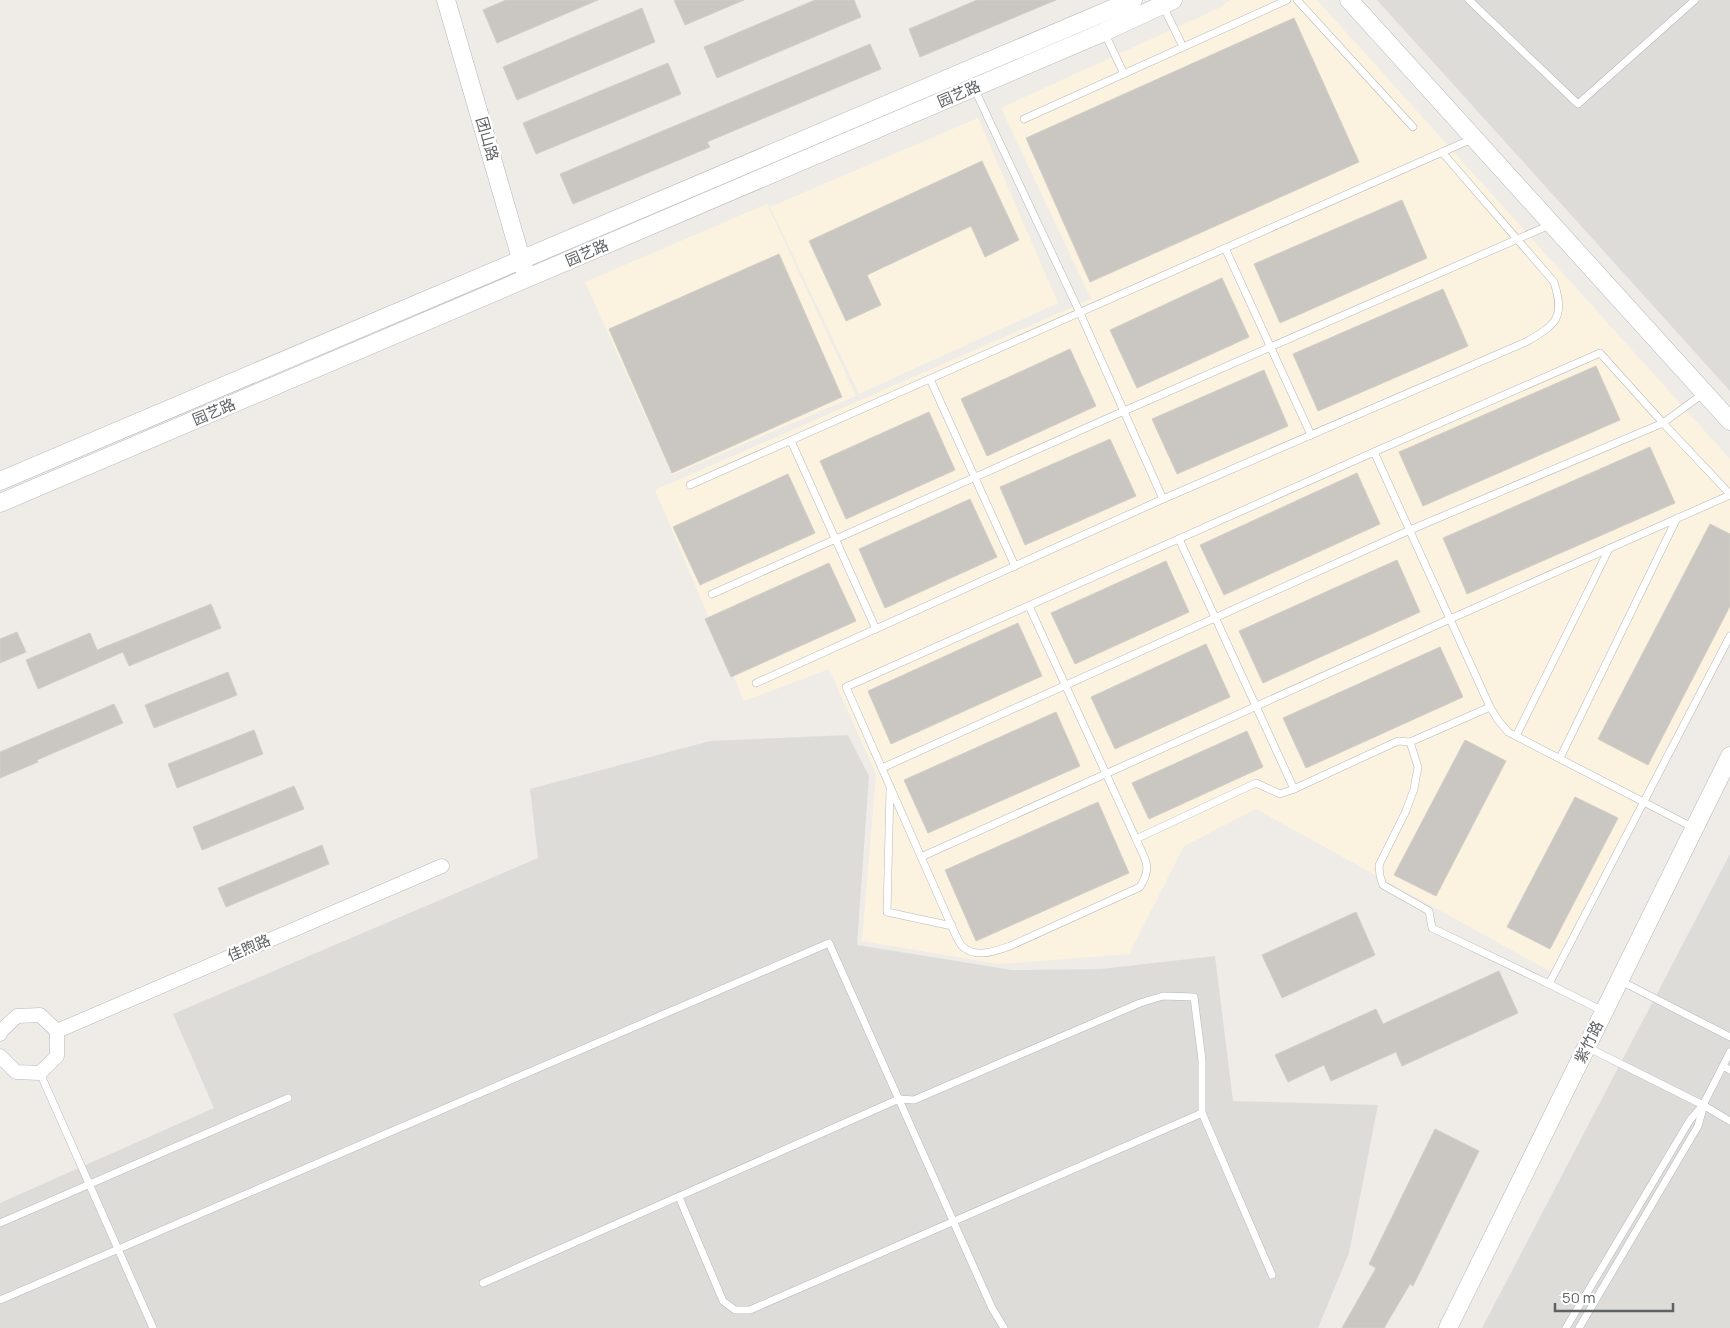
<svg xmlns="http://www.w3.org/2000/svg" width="1730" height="1328" viewBox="0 0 1730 1328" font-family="Manrope,'Noto Sans SC',sans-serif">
	<rect width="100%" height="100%" fill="#efece7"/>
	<g fill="#fbf3e0">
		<polygon points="1230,0 1317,0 1730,459 1730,637 1555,974 1256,809 1184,846 1129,954 999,964 862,941 876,774 829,669 744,701 655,490 1091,299 1001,108 1219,8"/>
		<polygon points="978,118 1058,303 859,394 770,207"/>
		<polygon points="767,204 856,396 672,475 585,282"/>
	</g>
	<g fill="#dedcd9">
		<polygon points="1377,0 1730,0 1730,391"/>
		<polygon points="848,735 869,776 857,945 1012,970 1101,969 1215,956 1233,1101 1378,1105 1349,1253 1318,1328 0,1328 0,1203 214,1108 173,1014 538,858 530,789 710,741"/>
		<polygon points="1730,854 1730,1328 1482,1328"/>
	</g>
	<g fill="#cac7c3" stroke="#d3cec5">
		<polygon points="506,0 598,0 497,43 483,10"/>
		<polygon points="674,0 744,0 685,25"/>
		<polygon points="815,0 854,0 861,17 717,78 704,47"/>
		<polygon points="977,0 1056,0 920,57 909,29"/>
		<polygon points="642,8 655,42 517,100 503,67"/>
		<polygon points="1294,18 1359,162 1090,282 1026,138"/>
		<polygon points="870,44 881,69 707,142 710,147 573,204 560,174"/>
		<polygon points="668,63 681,94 536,154 523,123"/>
		<polygon points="982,161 1019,240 985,257 971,226 867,275 881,305 846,321 809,241"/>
		<polygon points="1402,200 1427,258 1280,323 1254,264"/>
		<polygon points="779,254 842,397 672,473 609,329"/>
		<polygon points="1222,278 1249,337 1137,388 1110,330"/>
		<polygon points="1443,289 1468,346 1318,411 1293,354"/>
		<polygon points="1070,349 1096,406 987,456 961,399"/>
		<polygon points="1596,366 1620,420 1423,506 1399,452"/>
		<polygon points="1264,370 1288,426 1177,474 1152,419"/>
		<polygon points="929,412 955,470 846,519 820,461"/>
		<polygon points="1110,439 1136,496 1025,545 1000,487"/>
		<polygon points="1650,447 1675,503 1467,594 1443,538"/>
		<polygon points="1357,473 1380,524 1224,595 1200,545"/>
		<polygon points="788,474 815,533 700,585 673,527"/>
		<polygon points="970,499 997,557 885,608 859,549"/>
		<polygon points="1710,524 1730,534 1730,606 1648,765 1598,739"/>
		<polygon points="1397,560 1420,612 1263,683 1239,631"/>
		<polygon points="1166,561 1189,612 1075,664 1051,613"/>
		<polygon points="829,563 856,621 731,677 705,619"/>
		<polygon points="211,604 221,628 129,666 123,652 38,689 26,660 90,633 97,650"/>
		<polygon points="1018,623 1042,676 891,744 868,691"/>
		<polygon points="17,632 26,652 0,663 0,639"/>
		<polygon points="1206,644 1230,697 1115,749 1091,697"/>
		<polygon points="1440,647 1463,697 1306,768 1283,718"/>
		<polygon points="228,672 237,695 154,728 145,705"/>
		<polygon points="114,704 123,723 37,760 38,762 0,778 0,752"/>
		<polygon points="1056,712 1080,766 928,833 904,780"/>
		<polygon points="254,730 263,754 177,788 168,764"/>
		<polygon points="1247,731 1263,767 1149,819 1132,783"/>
		<polygon points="1465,740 1506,761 1436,896 1394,875"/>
		<polygon points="294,786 304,809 202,850 193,827"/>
		<polygon points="1575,797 1618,818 1550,949 1507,927"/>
		<polygon points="1098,802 1129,873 976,941 945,870"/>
		<polygon points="322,845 329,864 226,907 218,888"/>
		<polygon points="1356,912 1375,955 1282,998 1262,955"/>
		<polygon points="1499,971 1518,1013 1402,1066 1396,1052 1331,1081 1324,1065 1288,1082 1275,1055 1376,1009 1383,1024"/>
		<polygon points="1435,1129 1479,1151 1413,1286 1410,1284 1384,1328 1342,1328 1376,1268 1369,1264"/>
	</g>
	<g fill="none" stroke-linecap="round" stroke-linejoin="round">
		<g stroke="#b4b7ba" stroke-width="8">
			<g id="service">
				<polyline points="1297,0 1413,127"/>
				<polyline points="1469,0 1578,104 1695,0"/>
				<polyline points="1163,6 1183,47"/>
				<polyline points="1104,32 1124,74"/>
				<polyline points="974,88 1080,313 1163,499"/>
				<polyline points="1024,119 1287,0"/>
				<polyline points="1225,248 1311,435"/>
				<polyline points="930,379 1015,566"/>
				<polyline points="791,441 876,629"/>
				<polyline points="1374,452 1490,707 1498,720 1508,732 1694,828"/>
				<polyline points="690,485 1474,138"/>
				<polyline points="1179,539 1294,789 1398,741 1410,742"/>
				<polyline points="712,594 1124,411 1552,224"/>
				<polyline points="1029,606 1136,839 1256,783 1280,794 1294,789"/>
				<path d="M756 683 1163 499 1526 342C1557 324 1565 318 1554 282L1442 152"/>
				<polyline points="1490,707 1410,742 1418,767 1414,789 1406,811 1379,865 1380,876 1383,885 1429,911 1432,928 1549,984"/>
				<polyline points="1516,736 1609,549"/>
				<polyline points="1560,758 1677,518"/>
				<polyline points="882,768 1410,530 1663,423 1704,393"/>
				<polyline points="890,789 887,912 952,926"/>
				<path d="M1136 839C1145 860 1153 866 1140 887L1010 946C996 951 975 959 962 946 960 944 958 939 956 936L846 687 1374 452 1600 353 1663 423 1730 494"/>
				<polyline points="921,857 1450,619 1730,495"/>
				<polyline points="1619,980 1730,1037"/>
				<polyline points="1603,1011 1549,984 1730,636"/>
				<polyline points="1587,1047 1703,1105 1730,1052"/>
				<polyline points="1723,1066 1730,1070"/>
				<polyline points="40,1073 153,1328"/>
				<polyline points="1703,1105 1730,1121"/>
				<polyline points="1202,1113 1272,1275"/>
				<polyline points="0,1223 288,1098"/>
				<polyline points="483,1283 899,1099 914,1100 1140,1003 1163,996 1194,997 1202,1060 1202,1113 750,1310 735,1310 723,1301 679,1197"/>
				<polyline points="0,1300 829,943 992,1308 1004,1328"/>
				<polyline points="1566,1328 1690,1120 1703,1105"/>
				<polyline points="1579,1328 1698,1126 1703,1108"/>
			</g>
		</g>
		<g stroke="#b4b7ba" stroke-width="15">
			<g id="minor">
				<polyline points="57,1031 442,866"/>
				<polyline points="0,1034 0,1032 17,1016 40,1015 57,1031 57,1056 40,1073 16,1072 0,1056"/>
			</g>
		</g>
		<g stroke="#b4b7ba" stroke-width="19">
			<g id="tertiary">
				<polyline points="446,0 524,269"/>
				<polyline points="1349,0 1730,421"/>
				<polyline points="0,481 1133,0"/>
				<polyline points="0,503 1104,32 1173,0"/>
				<polyline points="1448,1328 1730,756"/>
			</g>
		</g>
		<use href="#service" stroke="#fff" stroke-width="7"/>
		<use href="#minor" stroke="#fff" stroke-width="14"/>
		<use href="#tertiary" stroke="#fff" stroke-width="18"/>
	</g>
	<g text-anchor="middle" stroke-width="4.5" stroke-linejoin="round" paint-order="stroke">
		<g font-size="15" fill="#5e6265" stroke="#fff">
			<text transform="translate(959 94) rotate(-23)" y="5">园艺路</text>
			<text transform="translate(487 139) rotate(74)" y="5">团山路</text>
			<text transform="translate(587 253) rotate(-23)" y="5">园艺路</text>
			<text transform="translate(214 412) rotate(-23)" y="5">园艺路</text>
			<text transform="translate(249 948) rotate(-23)" y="5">佳煦路</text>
			<text transform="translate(1589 1042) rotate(-64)" y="5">紫竹路</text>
		</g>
	</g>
	<path d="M1555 1303v8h118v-8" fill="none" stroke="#5e6265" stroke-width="2.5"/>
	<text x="1562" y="1303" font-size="15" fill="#5e6265" stroke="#ffffff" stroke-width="4" paint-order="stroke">50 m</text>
</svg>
